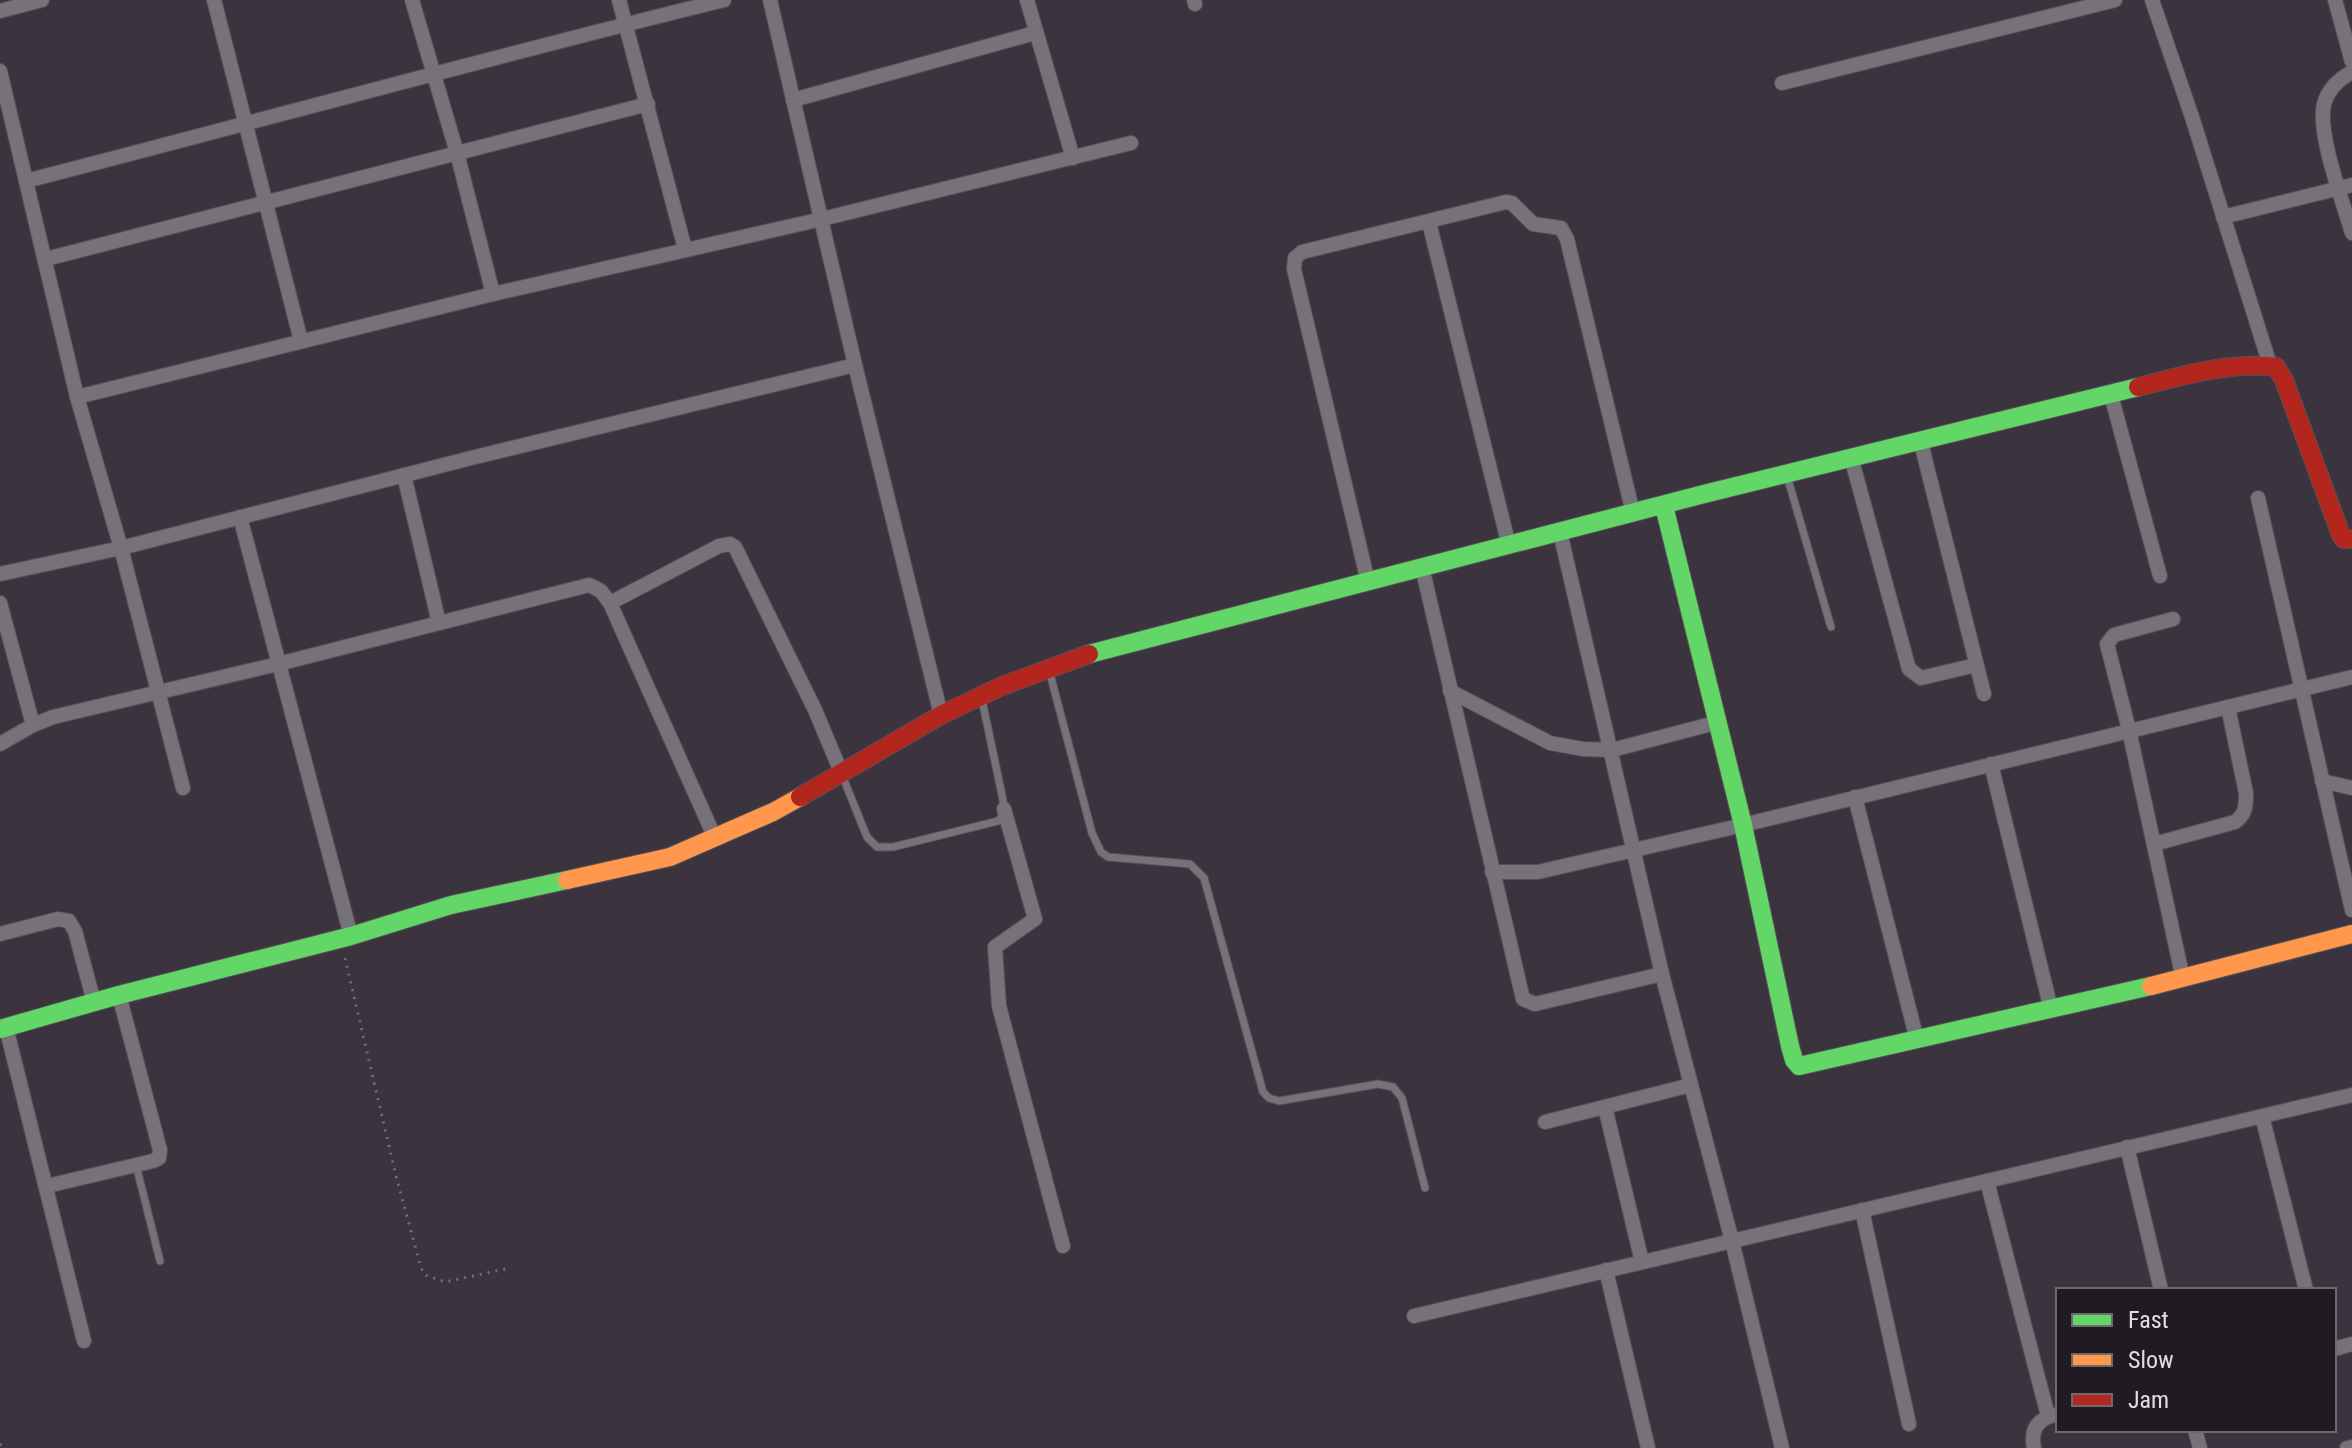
<svg xmlns="http://www.w3.org/2000/svg" width="2352" height="1448" viewBox="0 0 2352 1448" font-family="'Roboto Condensed',sans-serif">
	<rect width="100%" height="100%" fill="#3b343e"/>
	<g fill="none" stroke-linecap="round" stroke-linejoin="round">
		<g stroke="#555057" stroke-width="9">
			<g id="lane">
				<polyline points="1787,476 1831,627"/>
				<polyline points="1049,670 1092,833 1101,852 1108,857 1190,864 1204,878 1263,1092 1269,1098 1279,1101 1378,1084 1393,1087 1402,1098 1425,1188"/>
				<polyline points="842,775 867,837 877,847 893,847 998,821 1004,814 1003,800 982,700"/>
				<polyline points="136,1165 160,1261"/>
			</g>
		</g>
		<g stroke="#555057" stroke-width="16">
			<g id="street">
				<polyline points="214,0 301,341"/>
				<polyline points="412,0 457,153 493,294"/>
				<polyline points="619,0 685,249"/>
				<polyline points="770,0 855,365 941,715"/>
				<polyline points="1027,0 1073,158"/>
				<polyline points="1194,0 1195,4"/>
				<polyline points="2152,0 2192,117 2270,365"/>
				<polyline points="2335,0 2352,62"/>
				<polyline points="0,11 42,0"/>
				<polyline points="0,71 77,397 121,548 183,788"/>
				<path d="M2352 72C2339 79 2328 89 2324 104 2317 133 2343 202 2352 233"/>
				<polyline points="1782,83 2115,0"/>
				<polyline points="793,100 1035,33"/>
				<path d="M26 181C259 121 491 57 724 0"/>
				<polyline points="2223,217 2352,185"/>
				<polyline points="1429,222 1509,546"/>
				<polyline points="46,259 648,104"/>
				<polyline points="2111,395 2160,576"/>
				<polyline points="77,397 493,294 822,219 1131,143"/>
				<polyline points="1920,439 1984,694"/>
				<polyline points="1851,457 1909,669 1921,678 1976,665"/>
				<polyline points="404,475 439,623"/>
				<polyline points="2258,498 2352,910"/>
				<polyline points="240,517 351,936"/>
				<polyline points="1560,532 1662,974 1732,1241 1782,1448"/>
				<polyline points="1422,567 1523,999 1535,1004 1662,974"/>
				<polyline points="0,574 121,548 471,458 855,365"/>
				<polyline points="1368,582 1294,269 1295,258 1302,252 1506,202 1512,203 1533,224 1561,228 1567,239 1633,513"/>
				<polyline points="0,603 33,725"/>
				<polyline points="610,603 719,546 730,544 735,547 815,710 841,772"/>
				<polyline points="2173,619 2114,635 2107,644 2129,730 2183,979"/>
				<polyline points="1450,691 1550,743 1583,749 1612,750 1719,722"/>
				<polyline points="0,744 33,725 53,717 278,664 589,585 601,591 610,603 715,838"/>
				<polyline points="1991,764 2051,1009"/>
				<polyline points="2322,781 2352,788"/>
				<polyline points="1855,797 1917,1040"/>
				<polyline points="1004,809 1035,919 995,947 999,1006 1063,1246"/>
				<path d="M2154 844 2235 822C2246 814 2246 806 2246 793L2228 707"/>
				<polyline points="1492,872 1538,872 1743,825 2352,677"/>
				<polyline points="0,934 58,919 69,921 75,931 94,1002"/>
				<polyline points="6,1027 84,1341"/>
				<polyline points="1605,1107 1642,1262"/>
				<polyline points="2262,1116 2306,1290"/>
				<polyline points="1545,1122 1691,1085"/>
				<polyline points="2127,1147 2161,1290"/>
				<polyline points="1987,1181 2048,1416"/>
				<polyline points="47,1186 153,1161 159,1158 160,1150 119,995"/>
				<polyline points="1862,1210 1909,1424"/>
				<polyline points="1606,1270 1648,1448"/>
				<polyline points="1414,1316 2352,1095"/>
				<polyline points="2334,1349 2352,1344"/>
				<polyline points="2195,1430 2200,1448"/>
				<path d="M2034 1448C2030 1428 2039 1418 2058 1414"/>
				<polyline points="2347,1448 2352,1447"/>
			</g>
		</g>
		<g stroke="#555057" stroke-width="20">
			<g id="fast">
				<polyline points="1664,506 1743,825 1790,1046 1794,1060 1799,1066 2151,986"/>
				<polyline points="1089,654 1704,494 2138,387"/>
				<polyline points="0,1029 119,995 351,936 451,905 567,880"/>
			</g>
		</g>
		<g stroke="#555057" stroke-width="20">
			<g id="slow">
				<polyline points="567,880 670,857 773,812 800,797"/>
				<polyline points="2151,986 2352,934"/>
			</g>
		</g>
		<g stroke="#555057" stroke-width="20">
			<g id="jam">
				<path d="M2138 387C2182 376 2231 361 2276 367L2284 380 2341 535 2344 539H2352"/>
				<polyline points="800,797 941,715 1002,686 1089,654"/>
			</g>
		</g>
		<g stroke="#726e74" stroke-width="3" stroke-dasharray="2 6" stroke-linecap="butt">
			<polyline points="345,958 396,1176 421,1268 425,1275 445,1282 510,1268"/>
			<polyline points="0,1444 3,1448"/>
		</g>
		<use href="#lane" stroke="#77727a" stroke-width="7"/>
		<use href="#street" stroke="#77727a" stroke-width="14"/>
		<use href="#fast" stroke="#63d668" stroke-width="18"/>
		<use href="#slow" stroke="#ff974d" stroke-width="18"/>
		<use href="#jam" stroke="#b3261e" stroke-width="18"/>
	</g>
	<rect x="2056" y="1288" width="280" height="144" fill="#201b23" stroke="#6e6871" stroke-width="2"/>
	<rect x="2072" y="1314" width="40" height="12" fill="#63d668" stroke="#6e6871" stroke-width="2"/>
	<text x="2128" y="1328" font-size="24" fill="#e3dce6">Fast</text>
	<rect x="2072" y="1354" width="40" height="12" fill="#ff974d" stroke="#6e6871" stroke-width="2"/>
	<text x="2128" y="1368" font-size="24" fill="#e3dce6">Slow</text>
	<rect x="2072" y="1394" width="40" height="12" fill="#b3261e" stroke="#6e6871" stroke-width="2"/>
	<text x="2128" y="1408" font-size="24" fill="#e3dce6">Jam</text>
</svg>
